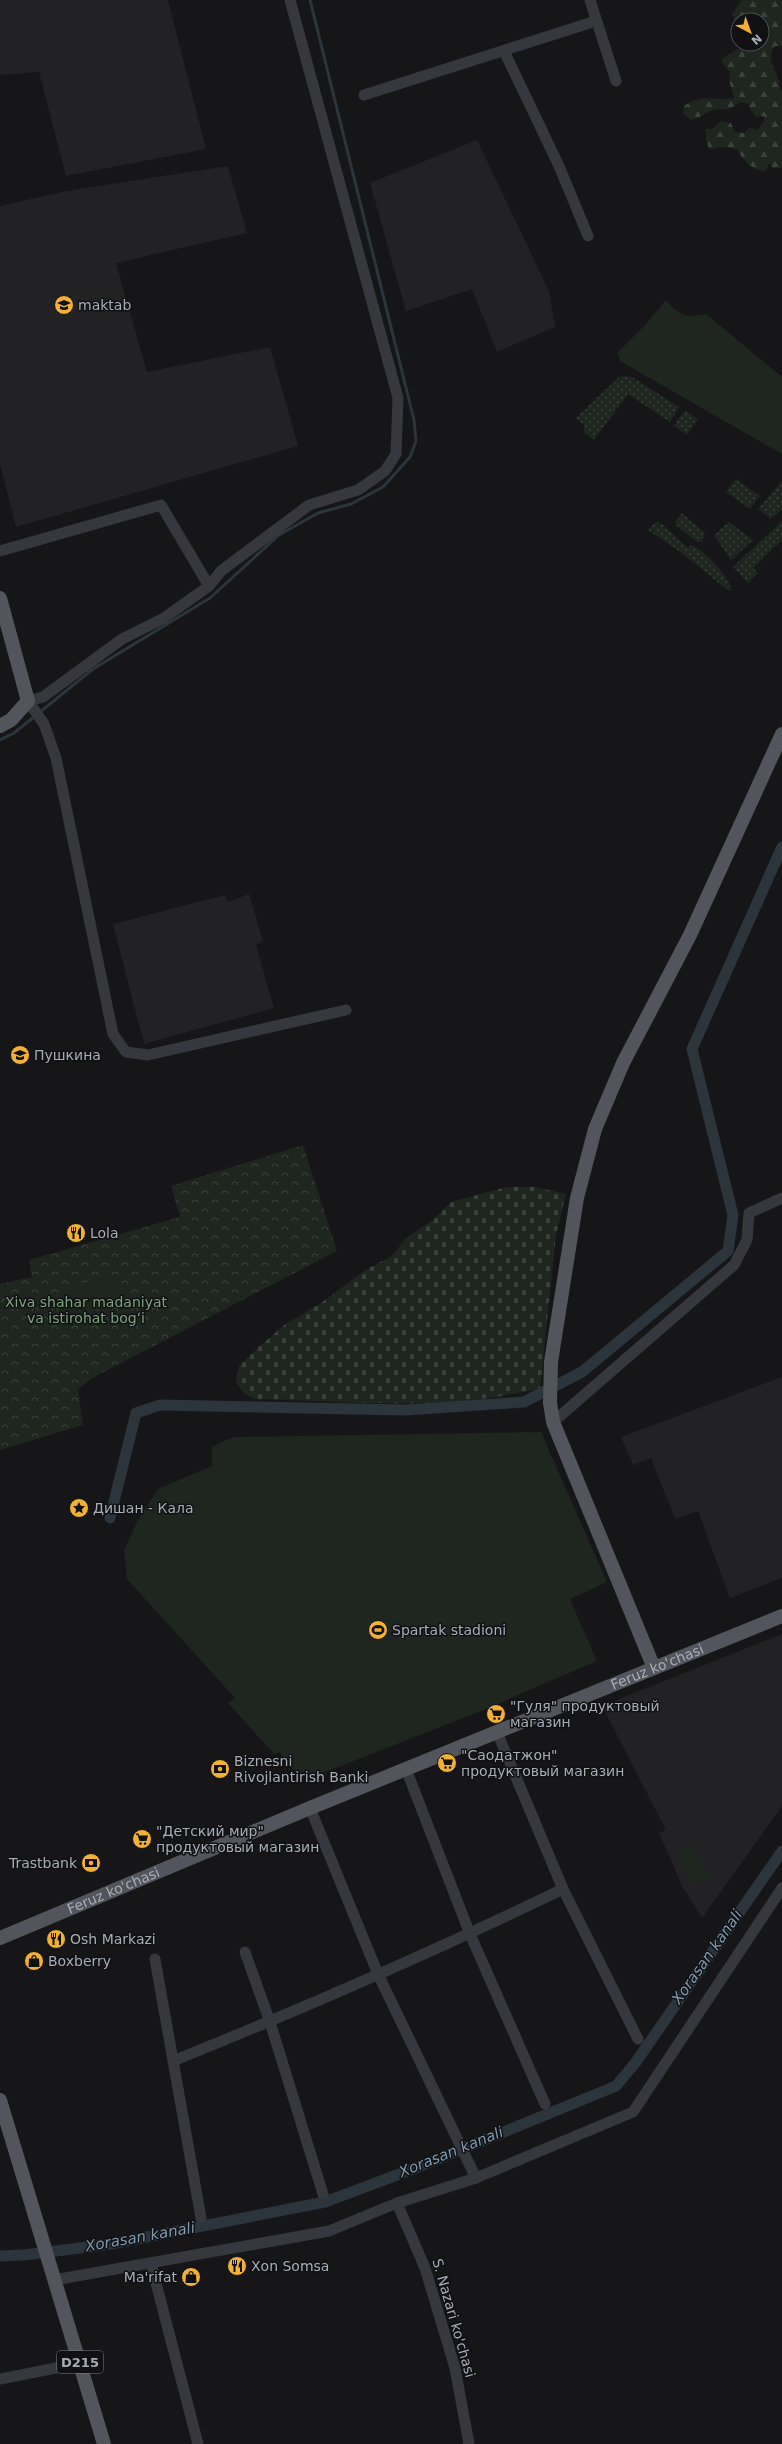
<svg xmlns="http://www.w3.org/2000/svg" width="782" height="2444" viewBox="0 0 782 2444" font-family="'DejaVu Sans',sans-serif">
	<defs>
		<pattern id="grass-dots" width="8" height="8" patternUnits="userSpaceOnUse"><rect width="8" height="8" fill="#1e261f"/><path d="M2 2h.1M6 6h.1" fill="none" stroke="#3c433d" stroke-width="1.8" stroke-linecap="round"/></pattern>
		<pattern id="forest-firs" width="22" height="20" patternUnits="userSpaceOnUse"><rect width="22" height="20" fill="#1e261f"/><path d="M5 1l3.5 6h-7zM16 11l3.5 6h-7z" fill="#3c433d"/></pattern>
		<pattern id="cemetery-stones" width="16" height="16" patternUnits="userSpaceOnUse"><rect width="16" height="16" fill="#1e261f"/><path d="M2 7V4a2 2 0 0 1 4 0v3zM10 15v-3a2 2 0 0 1 4 0v3z" fill="#3c433d"/></pattern>
		<pattern id="park-crowns" width="20" height="18" patternUnits="userSpaceOnUse"><rect width="20" height="18" fill="#1e261f"/><path d="M2 6a3 3 0 1 1 6 0M12 15a3 3 0 1 1 6 0" fill="none" stroke="#3c433d"/></pattern>
	</defs>
	<rect width="100%" height="100%" fill="#161618"/>
	<g fill="#222225">
		<polygon points="0,0 168,0 206,149 66,176 39,72 0,75"/>
		<polygon points="477,140 549,291 555,327 497,352 472,289 406,311 370,183"/>
		<polygon points="228,166 247,233 116,263 147,372 270,347 298,446 16,527 0,464 0,206 66,191"/>
		<polygon points="249,894 263,941 256,945 274,1008 144,1044 113,924 225,895 228,902"/>
		<polygon points="782,1377 782,1578 730,1598 698,1511 675,1519 651,1458 633,1465 621,1437"/>
		<polygon points="782,1634 782,1806 702,1918 682,1886 659,1833 666,1830 602,1706"/>
	</g>
	<g fill="url(#grass-dots)">
		<polygon points="624,376 632,377 679,407 670,422 628,394 594,440 584,432 584,425 576,418 618,378"/>
		<polygon points="685,410 698,419 687,435 674,426"/>
		<polygon points="736,479 760,496 750,509 726,492"/>
		<polygon points="782,481 782,509 771,519 758,509"/>
		<polygon points="682,513 704,532 705,536 701,542 697,542 676,525 675,522"/>
		<polygon points="782,521 782,540 753,568 758,573 748,583 733,567"/>
		<path d="M655 522 661 523 688 548 692 545C703 550 730 576 731 589L729 591 725 588 682 553 648 530Z"/>
		<polygon points="729,522 753,540 731,560 714,535"/>
	</g>
	<path fill="url(#forest-firs)" d="M742 0H782V46H775C763 62 780 71 780 90L782 91V168H773L769 164 765 171C752 171 742 159 737 149L723 147 709 149 706 140V129H712L721 121 731 123 735 132 744 133 749 128 758 130 764 121V116L755 117 748 104 740 102C724 115 723 106 711 111 704 114 699 118 691 120L683 113 684 106C705 92 714 102 734 98L729 80 730 72 721 61C726 53 736 53 744 44H762V20H738V28L737 26 732 14Z"/>
	<path fill="url(#cemetery-stones)" d="M507 1187H535L566 1194 556 1235 540 1388C451 1412 345 1401 253 1399L244 1393 236 1383 239 1366 262 1344 287 1323 321 1303 367 1269 392 1256 405 1239 433 1220 451 1202Z"/>
	<polygon fill="url(#park-crowns)" points="303,1145 337,1251 94,1377 78,1389 83,1425 0,1450 0,1284 32,1277 29,1260 180,1217 171,1186"/>
	<g fill="#1e261f">
		<path d="M666 300C680 316 685 318 706 314L782 377V454L620 361 617 353 645 325Z"/>
		<polygon points="120,1274 127,1302 66,1317 59,1289"/>
		<polygon points="541,1432 607,1582 570,1599 597,1661 481,1711 310,1778 295,1772 279,1752 275,1755 228,1703 235,1698 127,1579 124,1550 138,1520 158,1489 212,1466 212,1447 233,1437"/>
		<polygon points="694,1846 709,1877 691,1886 677,1855"/>
	</g>
	<g fill="none" stroke-linecap="round" stroke-linejoin="round">
		<polyline stroke="#2c353c" stroke-width="3" points="0,740 14,733 93,669 210,598 279,535 318,513 351,504 383,487 410,457 416,441 414,420 310,0"/>
		<g stroke="#2c353c" stroke-width="11">
			<polyline points="110,1518 136,1413 160,1405 405,1410 524,1402 582,1372 728,1251 733,1215 692,1049 782,847"/>
			<polyline points="0,2256 24,2255 111,2244 325,2202 421,2166 616,2086 636,2062 782,1851"/>
		</g>
		<g stroke="#37383d" stroke-width="11">
			<polyline points="290,0 398,398 396,454 385,471 358,490 309,505 221,571 209,586 164,618 122,639 43,697 28,701 44,724 56,758 113,1034 126,1052 148,1055 346,1010"/>
			<polyline points="590,0 616,81"/>
			<polyline points="504,51 559,166 588,236"/>
			<polyline points="364,95 596,21"/>
			<polyline points="0,551 161,505 209,586"/>
			<polyline points="553,1422 734,1265 747,1240 749,1213 782,1198"/>
			<polyline points="497,1732 563,1889 638,2039"/>
			<polyline points="406,1769 470,1934 545,2104"/>
			<polyline points="310,1808 378,1974 476,2178"/>
			<polyline points="245,1952 270,2022 323,2194"/>
			<polyline points="155,1959 201,2218"/>
			<path d="M173 2061C304 2008 435 1951 563 1889"/>
			<polyline points="397,2203 425,2268 455,2368 469,2444"/>
			<polyline points="151,2264 198,2444"/>
			<polyline points="54,2280 329,2231 397,2203 476,2178 633,2112 782,1888"/>
			<polyline points="0,2379 81,2363"/>
		</g>
		<g stroke="#53555c" stroke-width="14">
			<polyline points="0,598 28,701 11,720 0,726"/>
			<polyline points="654,1668 553,1422 550,1403 551,1362 577,1198 595,1129 623,1063 690,935 782,734"/>
			<path id="s1" d="M0 1938 310 1808 782 1616"/>
			<polyline points="0,2100 104,2444"/>
		</g>
	</g>
	<defs>
		<g id="school-disc" transform="scale(1)"><circle r="9.5" fill="#f2b134" stroke="#111113"/><path d="M0-5L7-2L0 1L-7-2ZM-4 1L0 2.5L4 1V4Q0 6-4 4Z" fill="#111"/></g>
		<g id="restaurant-disc" transform="scale(1)"><circle r="9.5" fill="#f2b134" stroke="#111113"/><path d="M-5-6h1v4h1v-4h1v4h1v-4h1v5L-1.5 .5V6h-2V.5L-5-1ZM5-6V6H3V1.5H1.5Q1.5-4 5-6Z" fill="#111"/></g>
		<g id="sight-disc" transform="scale(1)"><circle r="9.5" fill="#f2b134" stroke="#111113"/><path d="M0-6L1.8-2.2L6-1.7L2.9 1.2L3.7 5.4L0 3.3L-3.7 5.4L-2.9 1.2L-6-1.7L-1.8-2.2Z" fill="#111"/></g>
		<g id="stadium-disc" transform="scale(1)"><circle r="9.5" fill="#f2b134" stroke="#111113"/><path d="M0-5a6.5 5 0 1 0 0 10a6.5 5 0 1 0 0-10ZM-3.5-1.8h7v3.6h-7Z" fill="#111"/></g>
		<g id="supermarket-disc" transform="scale(1)"><circle r="9.5" fill="#f2b134" stroke="#111113"/><path d="M-6-5.5h2.5l.6 2H6L4.5 2H-2.5L-4.4-4H-6ZM-1.5 3.2a1.3 1.3 0 1 0 .1 0ZM3 3.2a1.3 1.3 0 1 0 .1 0Z" fill="#111"/></g>
		<g id="bank-disc" transform="scale(1)"><circle r="9.5" fill="#f2b134" stroke="#111113"/><path d="M-6-4H6V4H-6ZM0-2.3a2.3 2.3 0 1 0 0 4.6a2.3 2.3 0 1 0 0-4.6Z" fill="#111"/></g>
		<g id="shop-disc" transform="scale(1)"><circle r="9.5" fill="#f2b134" stroke="#111113"/><path d="M-5-2.5h2.3a2.7 3.5 0 0 1 5.4 0H5L5.5 6h-11ZM-1.5-2.5h3a1.5 2.3 0 0 0-3 0Z" fill="#111"/></g>
	</defs>
	<g fill-rule="evenodd">
		<use href="#school-disc" x="64" y="305"/>
		<use href="#school-disc" x="20" y="1055"/>
		<use href="#restaurant-disc" x="76" y="1233"/>
		<use href="#sight-disc" x="79" y="1508"/>
		<use href="#stadium-disc" x="378" y="1630"/>
		<use href="#supermarket-disc" x="496" y="1714"/>
		<use href="#supermarket-disc" x="447" y="1763"/>
		<use href="#bank-disc" x="220" y="1769"/>
		<use href="#supermarket-disc" x="142" y="1839"/>
		<use href="#bank-disc" x="91" y="1863"/>
		<use href="#restaurant-disc" x="56" y="1939"/>
		<use href="#shop-disc" x="34" y="1961"/>
		<use href="#restaurant-disc" x="237" y="2266"/>
		<use href="#shop-disc" x="191" y="2277"/>
	</g>
	<g text-anchor="middle" stroke-width="3" stroke-linejoin="round" paint-order="stroke">
		<rect fill="#111113" stroke="#7b7e86" stroke-width="1" x="57" y="2351" width="46" height="22" rx="3"/>
		<g font-size="13" font-weight="bold" fill="#a8adb8">
			<text x="80" y="2367">D215</text>
		</g>
		<g font-size="14" fill="#a8adb8" stroke="#111113" text-anchor="start">
			<text x="78" y="310">maktab</text>
			<text x="34" y="1060">Пушкина</text>
			<text x="90" y="1238">Lola</text>
			<text x="93" y="1513">Дишан - Кала</text>
			<text x="392" y="1635">Spartak stadioni</text>
			<text x="510" y="1711">"Гуля" продуктовый<tspan x="510" dy="16">магазин</tspan></text>
			<text x="461" y="1760">"Саодатжон"<tspan x="461" dy="16">продуктовый магазин</tspan></text>
			<text x="234" y="1766">Biznesni<tspan x="234" dy="16">Rivojlantirish Banki</tspan></text>
			<text x="156" y="1836">"Детский мир"<tspan x="156" dy="16">продуктовый магазин</tspan></text>
			<text x="77" y="1868" text-anchor="end">Trastbank</text>
			<text x="70" y="1944">Osh Markazi</text>
			<text x="48" y="1966">Boxberry</text>
			<text x="251" y="2271">Xon Somsa</text>
			<text x="177" y="2282" text-anchor="end">Ma'rifat</text>
		</g>
		<g font-size="14" fill="#7fa381" stroke="#111113">
			<text x="86" y="1307">Xiva shahar madaniyat<tspan x="86" dy="16">va istirohat bogʻi</tspan></text>
		</g>
		<g font-size="14" fill="#a8adb8" stroke="#111113">
			<text dy="5" stroke="none"><textPath href="#s1" startOffset="711">Feruz ko'chasi</textPath></text>
			<text dy="5" stroke="none"><textPath href="#s1" startOffset="123">Feruz ko'chasi</textPath></text>
			<text transform="translate(454 2318) rotate(74)" y="5">S. Nazari ko'chasi</text>
		</g>
		<g font-size="15" font-style="italic" fill="#7f9bb3" stroke="#111113">
			<text transform="translate(707 1957) rotate(-55)" y="5">Xorasan kanali</text>
			<text transform="translate(451 2152) rotate(-22)" y="5">Xorasan kanali</text>
			<text transform="translate(140 2237) rotate(-10)" y="5">Xorasan kanali</text>
		</g>
	</g>
	<g transform="translate(750 32) rotate(139)"><circle r="19" fill="#111113" stroke="#4d4f55"/>
	<path d="M0-3L7 15L0 10L-7 15Z" fill="#f2b134"/>
	<text y="-6" font-size="11" font-weight="bold" text-anchor="middle" fill="#a8adb8">N</text>
	</g>
</svg>
